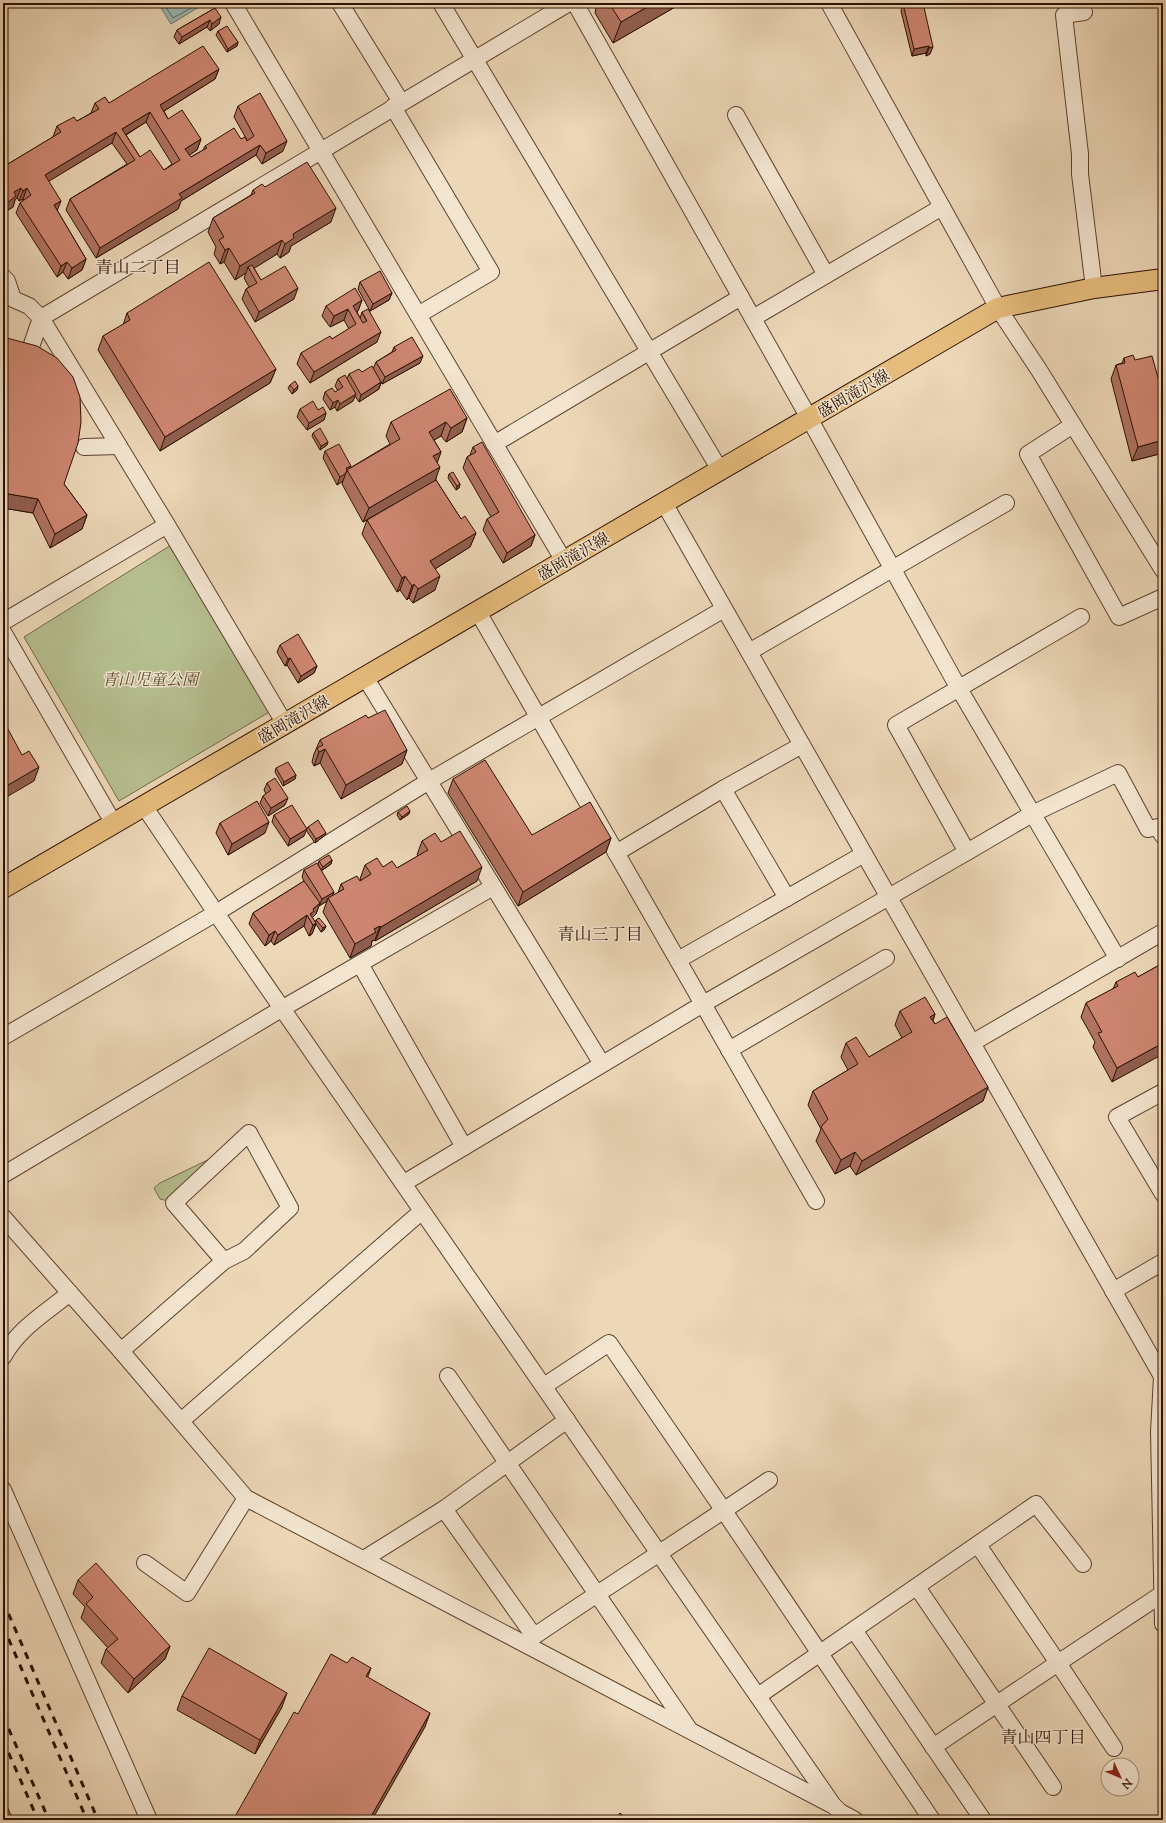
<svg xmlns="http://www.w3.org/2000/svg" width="1166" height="1823" viewBox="0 0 1166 1823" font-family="'Sorts Mill Goudy','Noto Serif JP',serif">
	<rect width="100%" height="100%" fill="#ecd7b7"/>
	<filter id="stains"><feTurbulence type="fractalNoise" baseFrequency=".005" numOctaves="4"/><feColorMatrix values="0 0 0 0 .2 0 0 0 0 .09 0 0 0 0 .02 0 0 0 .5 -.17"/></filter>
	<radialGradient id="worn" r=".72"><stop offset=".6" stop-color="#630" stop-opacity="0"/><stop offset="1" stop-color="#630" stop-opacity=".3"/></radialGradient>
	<g fill="#b6bf90" stroke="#726848">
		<polygon points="171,545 271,711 119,801 24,637"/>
		<polygon points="222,1153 168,1201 160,1199 154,1188 160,1183"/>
	</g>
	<polygon fill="#9ab8b5" stroke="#6e756d" points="158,3 197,3 199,7 171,24"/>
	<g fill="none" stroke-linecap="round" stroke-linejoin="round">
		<polyline stroke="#64645a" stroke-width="1" points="163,3 173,18 193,7 194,3"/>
		<g stroke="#5d422e" stroke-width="18">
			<g id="minor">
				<polyline points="233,3 564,561"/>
				<polyline points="340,3 401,102"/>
				<polyline points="441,3 720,470"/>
				<polyline points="575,3 809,418 958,687 1118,959"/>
				<polyline points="829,3 998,308 1039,370 1163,570"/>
				<polyline points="1084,12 1064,15 1080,154 1080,174 1094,288"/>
				<polyline points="393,107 491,272 418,315"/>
				<polyline points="736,115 826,275"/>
				<polyline points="3,277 7,281 13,299 29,306 41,318 167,525 285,724"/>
				<polyline points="753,318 942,207"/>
				<polyline points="31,347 41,318 569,3"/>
				<polyline points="1073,425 1028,454 1119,617 1163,597"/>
				<polyline points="494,444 741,297"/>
				<polyline points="84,447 119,446"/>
				<polyline points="664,503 1163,1378"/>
				<polyline points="478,612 816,1201"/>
				<polyline points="3,622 167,525"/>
				<polyline points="3,632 114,824"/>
				<polyline points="749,652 1006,503"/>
				<polyline points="365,677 602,1064"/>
				<polyline points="723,789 802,745"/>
				<polyline points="144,806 216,913 833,1805 840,1812 855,1820"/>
				<polyline points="967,852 1032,814 1118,773 1148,829 1158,827 1163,836"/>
				<polyline points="616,853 723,789 787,898"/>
				<polyline points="678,960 864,854"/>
				<polyline points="360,964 464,1147"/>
				<polyline points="3,1037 216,913 429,781 724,609"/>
				<polyline points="972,1043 1163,932"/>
				<polyline points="729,1050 886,958"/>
				<polyline points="1163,1092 1117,1117 1163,1194"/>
				<polyline points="3,1175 283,1008 493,887"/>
				<polyline points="404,1183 703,1004 967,852 896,725 1081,617"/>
				<polyline points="3,1217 121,1351 246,1498 830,1804"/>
				<polyline points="1113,1291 1163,1262"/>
				<polyline points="121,1351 224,1261 174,1203 249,1133 290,1208 244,1251 224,1261"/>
				<path d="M3 1357C18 1329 45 1313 70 1293"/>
				<polyline points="448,1376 689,1729"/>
				<polyline points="1162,1377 1159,1432 1163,1624"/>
				<polyline points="544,1386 609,1343 724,1511 932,1820"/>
				<polyline points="181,1421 422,1211"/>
				<polyline points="3,1490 149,1820"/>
				<polyline points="444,1509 567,1420"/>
				<polyline points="978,1545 1058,1663 1162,1594"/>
				<polyline points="364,1559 444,1509 534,1636"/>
				<polyline points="145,1563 187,1593 246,1498"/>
				<polyline points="917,1587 1053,1787"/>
				<polyline points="854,1630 983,1820"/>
				<path d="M524 1643C605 1588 688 1535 769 1480"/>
				<polyline points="758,1696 1036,1504 1083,1564"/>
				<polyline points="933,1747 1058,1663 1114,1748"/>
			</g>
		</g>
		<g stroke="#2d1100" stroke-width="22">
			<polyline id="major" points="3,888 998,308 1094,288 1163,279"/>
		</g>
		<use href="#minor" stroke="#f3e5d0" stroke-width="16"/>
		<use href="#major" stroke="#e6bc7c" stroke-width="20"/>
		<g stroke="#2d1100" stroke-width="3" stroke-dasharray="7 7" stroke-linecap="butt">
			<polyline points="3,1601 98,1820"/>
			<polyline points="3,1626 87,1820"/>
			<polyline points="3,1716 49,1820"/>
			<polyline points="3,1740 38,1820"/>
		</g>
	</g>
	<g fill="#b07361" stroke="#2d1100" fill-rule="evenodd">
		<polygon points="597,3 682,3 613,43 595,13"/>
		<polygon points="923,3 930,54 926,56 926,53 912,56 901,11 903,4"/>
		<polygon points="215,8 219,24 210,31 207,27 179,44 174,37 177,30"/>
		<polygon points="218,31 238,42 237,46 227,52 216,35"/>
		<path d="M219 69 215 79 164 111 168 119 201 139 197 150 189 155 191 157 203 150 205 146 241 139 247 140 234 117 238 106 283 151 262 164 256 155 181 201 178 209 96 258 66 210 70 199 127 164 112 143 48 181 57 210 86 259 82 270 68 279 63 272 57 277 16 213 20 203 24 200 23 199 19 201 17 198 15 200 13 207 3 213V167L53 137 57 126 77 121 91 113 95 103H109ZM146 122 172 164 164 170 140 157 126 135Z"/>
		<polygon points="265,187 331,222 291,246 289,252 280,258 277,254 254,268 261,280 294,299 255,322 242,299 246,289 249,287 244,278 246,273 235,280 224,262 220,264 214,254 216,247 208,232 213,218 251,195 253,190"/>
		<polygon points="360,282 392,293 389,300 370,311 358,289"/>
		<polygon points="362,300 358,311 357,312 360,318 362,312 377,342 310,383 297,364 301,353 332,339 349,329 344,320 330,327 322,316 326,306"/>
		<polygon points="127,313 276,369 270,383 160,451 98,350 103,336 123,325"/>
		<polygon points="1163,316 1163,344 1160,326"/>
		<polygon points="3,337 64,484 87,515 82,529 50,548 33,513 3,508"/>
		<polygon points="394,347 420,363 382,384 381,382 379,389 359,402 355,396 353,401 337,411 335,407 330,410 323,399 325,392 335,392 338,391 335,386 338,379 347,379 349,374 362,372 373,369 376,362 392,352"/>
		<polygon points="1124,358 1135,360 1163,396 1163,453 1132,461 1111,379 1116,365 1122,363"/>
		<polygon points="290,385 298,386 297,390 292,394 288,388"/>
		<polygon points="300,409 318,410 326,413 324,420 307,430 297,417"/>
		<polygon points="467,418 462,432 446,442 441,436 434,440 441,452 437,462 436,480 461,519 476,533 470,547 435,569 435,590 413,603 409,598 407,600 400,590 397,592 362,534 367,520 390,507 363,522 342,484 343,481 337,485 323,458 325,451 350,468 390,444 386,436 391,422"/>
		<polygon points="313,433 328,442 327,445 320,450 312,436"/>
		<polygon points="473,447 535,535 531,546 503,563 483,530 487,519 491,517 463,468 467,457 470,455"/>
		<polygon points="449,474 460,484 459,488 456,490 448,478"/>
		<polygon points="280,645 317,666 314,673 298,683 287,665 285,666 277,652"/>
		<polygon points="368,718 407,750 402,764 341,799 320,763 314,766 312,762 314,754 320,740"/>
		<polygon points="276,768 296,775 295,779 283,786 275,772"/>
		<polygon points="453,779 532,835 611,838 606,852 518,906 448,793"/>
		<polygon points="267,783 285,805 268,816 260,803 263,796 266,794 264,790"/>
		<polygon points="398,812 409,814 400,820 397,815"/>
		<polygon points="274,815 304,836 288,846 272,822"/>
		<polygon points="220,823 265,833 228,855 216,833"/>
		<polygon points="308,827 326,833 324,836 315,843 306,830"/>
		<polygon points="422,841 441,842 477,881 375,941 375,940 372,941 371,946 350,958 323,912 327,901 319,906 319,905 316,914 312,917 315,922 316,920 326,926 324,930 321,932 316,924 312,934 309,936 304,926 274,945 271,941 265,946 249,924 253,913 304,881 302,877 304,870 334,892 332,896 338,893 341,884 361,880 360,879 365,865 397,868 418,856 417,855"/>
		<polygon points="332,860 331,864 321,871 318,864 319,861"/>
		<polygon points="1163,963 1112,1082 1093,1047 1095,1042 1081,1017 1086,1003 1113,989 1116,982 1138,977"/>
		<polygon points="900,1011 935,1014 933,1021 988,1087 983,1101 856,1175 850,1166 835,1174 816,1141 821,1129 808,1105 813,1091 848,1070 841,1057 846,1043 869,1057 902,1038 895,1025"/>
		<polygon points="78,1580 170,1646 165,1659 128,1693 101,1663 106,1649 108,1648 81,1618 85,1607 73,1594"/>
		<polygon points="182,1696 282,1707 255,1754 177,1710"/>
	</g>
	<g fill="#905e4f" stroke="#2d1100">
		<polygon points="654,3 682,3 613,43 621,22"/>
		<polygon points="221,17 219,24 210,31 212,24"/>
		<polygon points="210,20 207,27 179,44 182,37"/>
		<polygon points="238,42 237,46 227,52 228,49"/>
		<polygon points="929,46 926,53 912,56 914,49"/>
		<polygon points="933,47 930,54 926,56 929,48"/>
		<polygon points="219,69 215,79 156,116 160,105"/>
		<polygon points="150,112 146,122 120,138 122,129"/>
		<polygon points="116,132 112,143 41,186 45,175"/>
		<polygon points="201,139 197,150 182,160 185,149"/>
		<polygon points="287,141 283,151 262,164 266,153"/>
		<polygon points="260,145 256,155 181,201 178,209 96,258 100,248 179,194"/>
		<polygon points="21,188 17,198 15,200 13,207 3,213 7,203 14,192"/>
		<polygon points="27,188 23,199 19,201 23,191"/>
		<polygon points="61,201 57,211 54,205"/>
		<polygon points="336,208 331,222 291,246 289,252 280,258 285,244 293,234"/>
		<polygon points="282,240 277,254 250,271 248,267 246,273 235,280 240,266"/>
		<polygon points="229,248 224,262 220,264 225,250"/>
		<polygon points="86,259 82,270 68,279 72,268"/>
		<polygon points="67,262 63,272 57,277 61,266"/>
		<polygon points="298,288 294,299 255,322 259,312"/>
		<polygon points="392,293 389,300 370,311 373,304"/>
		<polygon points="362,300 358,311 351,315 353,306"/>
		<polygon points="348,309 344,320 330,327 334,316"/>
		<polygon points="381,332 377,342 310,383 314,372"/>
		<polygon points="423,356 420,363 382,384 385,377"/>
		<polygon points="276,369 270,383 160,451 165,437"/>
		<polygon points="381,382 379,389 359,402 361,395"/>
		<polygon points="298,386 297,390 292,394 294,390"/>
		<polygon points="356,394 353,401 337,411 340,404"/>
		<polygon points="338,400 335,407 330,410 333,403"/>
		<polygon points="326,413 324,420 307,430 309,423"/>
		<polygon points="467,418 462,432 446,442 451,428"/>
		<polygon points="446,422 441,436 424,446 429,432"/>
		<polygon points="1163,440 1163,453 1132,461 1138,447"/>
		<polygon points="328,442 327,445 320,450 321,446"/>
		<polygon points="441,452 436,466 433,456"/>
		<polygon points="351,466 348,472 347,470 343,481 337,485 340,477 346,468"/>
		<polygon points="440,467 435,481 363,522 369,508"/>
		<polygon points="460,484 459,488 456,490 457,486"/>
		<polygon points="3,493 38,499 33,513 3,508"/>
		<polygon points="87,515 82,529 50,548 55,534"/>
		<polygon points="476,533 470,547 425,575 430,561"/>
		<polygon points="535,535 531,546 503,563 507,553"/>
		<polygon points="405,576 400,590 397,592 402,578"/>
		<polygon points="440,576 435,590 413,603 418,589"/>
		<polygon points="414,584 409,598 407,600 412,586"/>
		<polygon points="290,658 287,665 285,666 288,659"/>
		<polygon points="317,666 314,673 298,683 301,676"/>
		<polygon points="325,749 320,763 314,766 319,752"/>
		<polygon points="407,750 402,764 341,799 346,785"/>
		<polygon points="39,767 34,781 3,799 3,788"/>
		<polygon points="296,775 295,779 283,786 284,782"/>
		<polygon points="288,798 285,805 268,816 271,808"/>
		<polygon points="410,811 409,814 400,820 402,817"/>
		<polygon points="269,822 265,833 228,855 232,844"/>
		<polygon points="307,829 304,836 288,846 290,839"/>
		<polygon points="326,833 324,836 315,843 316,839"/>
		<polygon points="611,838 606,852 518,906 523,892"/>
		<polygon points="332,860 331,864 321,871 323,867"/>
		<polygon points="482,867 477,881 375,941 381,927"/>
		<polygon points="334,892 331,899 328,898 327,901 319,906 322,899"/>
		<polygon points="320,903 316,914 310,920 310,914 313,909"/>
		<polygon points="307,915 304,926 274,945 278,935"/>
		<polygon points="316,923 312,934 309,936 313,925"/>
		<polygon points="326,926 324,930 321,932 323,928"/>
		<polygon points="380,926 375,940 372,941 371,946 350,958 355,944 374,929"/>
		<polygon points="275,931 271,941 265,946 269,935"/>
		<polygon points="935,1014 930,1028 930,1017"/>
		<polygon points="1163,1043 1163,1054 1112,1082 1117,1068"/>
		<polygon points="988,1087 983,1101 856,1175 862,1161"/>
		<polygon points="855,1152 850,1166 835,1174 841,1160"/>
		<polygon points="170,1646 165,1659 128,1693 134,1679"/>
		<polygon points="371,1668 366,1682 366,1676"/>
		<polygon points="287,1693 282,1707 255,1754 260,1740"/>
		<polygon points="430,1713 425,1727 372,1820 369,1820"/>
	</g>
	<g fill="#cd8671" stroke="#2d1100" fill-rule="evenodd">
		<polygon points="609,3 654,3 621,22"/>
		<polygon points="906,3 923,3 933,47 929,48 929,46 914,49 903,4"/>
		<polygon points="215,8 221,17 212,24 210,20 182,37 177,30"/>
		<polygon points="227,26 238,42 228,49 218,31"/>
		<path d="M203 46 219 69 160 105 168 119 182 110 201 139 185 149 191 157 207 148 205 146 234 128 241 139 245 137 247 141 254 136 238 106 260 93 287 141 266 153 260 145 179 194 182 198 100 248 70 199 135 160 116 132 45 175 61 201 54 205 86 259 72 268 67 262 61 266 20 203 31 195 27 188 23 191 21 188 14 192 16 196 7 203 3 198V167L61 132 57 126 74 117 77 121 99 109 95 103 105 97 109 103ZM150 112 180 160 164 170 150 150 140 157 122 129Z"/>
		<polygon points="307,162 336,208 293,234 294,238 285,244 282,240 240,266 229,248 225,250 219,240 224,237 213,218 255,193 253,190 262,184 265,187"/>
		<polygon points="209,262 276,369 165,437 103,336 130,320 127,313"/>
		<polygon points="252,265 261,280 285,266 298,288 259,312 246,289 257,283 248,267"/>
		<polygon points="380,271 392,293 373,304 360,282"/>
		<polygon points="355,288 362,300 353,306 363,323 367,321 362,312 368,309 381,332 314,372 301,353 330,336 332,339 356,324 348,309 334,316 326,306"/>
		<polygon points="3,337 37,346 57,358 73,377 80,397 81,422 78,443 64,484 87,515 55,534 38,499 3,493"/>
		<polygon points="412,337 423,356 385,377 376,362 396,350 394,347"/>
		<polygon points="1133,355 1135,360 1152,356 1163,396 1163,440 1138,447 1116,365 1125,363 1124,358"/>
		<polygon points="372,366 381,382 361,395 349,374 359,369 362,372"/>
		<polygon points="345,375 356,394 340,404 338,400 333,403 325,392 332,388 335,392 343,387 338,379"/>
		<polygon points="295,381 298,386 294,390 290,385"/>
		<polygon points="450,389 467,418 451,428 446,422 429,432 441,452 433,456 440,467 369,508 347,470 400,439 391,422"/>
		<polygon points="313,401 318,410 323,407 326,413 309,423 300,409"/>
		<polygon points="320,428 328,442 321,446 313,433"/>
		<polygon points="482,442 535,535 507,553 487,519 499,512 467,457 476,452 473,447"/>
		<polygon points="339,444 351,466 346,468 347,470 345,474 340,477 325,451"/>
		<polygon points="453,472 460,484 457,486 449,474"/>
		<polygon points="436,480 461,519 465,516 476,533 430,561 440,576 418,589 414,584 412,586 405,576 402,578 367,520"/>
		<polygon points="298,634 317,666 301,676 290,658 288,659 280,645"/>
		<polygon points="385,710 407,750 346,785 325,749 319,752 317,748 323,745 320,740 366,715 368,718"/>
		<polygon points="3,720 22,755 29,751 39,767 3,788"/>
		<polygon points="485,760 532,835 590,802 611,838 523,892 453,779"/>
		<polygon points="288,762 296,775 284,782 276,768"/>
		<polygon points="275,778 288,798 271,808 263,796 271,790 267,783"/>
		<polygon points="257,801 269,822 232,844 220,823"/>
		<polygon points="292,805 307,829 290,839 274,815"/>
		<polygon points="407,806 410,811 402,817 398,812"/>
		<polygon points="318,820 326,833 316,839 308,827"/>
		<polygon points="460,831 482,867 381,927 380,926 374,929 376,932 355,944 328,898 344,889 341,884 357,876 360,881 371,874 365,865 377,858 383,867 392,861 397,868 428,850 422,841 435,833 441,842"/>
		<polygon points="329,855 332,860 323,867 319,861"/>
		<polygon points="317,863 334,892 322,899 304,870"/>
		<polygon points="304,881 320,903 313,909 314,911 310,914 316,923 313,925 307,915 278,935 275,931 269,935 253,913"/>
		<polygon points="319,918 326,926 323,928 316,920"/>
		<polygon points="1163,963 1163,1043 1117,1068 1098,1033 1102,1032 1086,1003 1118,986 1116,982 1135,972 1138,977"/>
		<polygon points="925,997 935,1014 930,1017 935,1024 947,1017 988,1087 862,1161 855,1152 841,1160 821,1127 828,1119 813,1091 858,1064 846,1043 856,1037 869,1057 912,1032 900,1011"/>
		<polygon points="96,1563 170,1646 134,1679 106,1649 118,1639 86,1604 93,1597 78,1580"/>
		<polygon points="209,1648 287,1693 260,1740 182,1696"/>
		<polygon points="331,1654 347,1663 352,1657 371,1668 366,1676 430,1713 369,1820 233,1820 294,1712 298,1714"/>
		<polygon points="3,1797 13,1820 3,1820"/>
		<polygon points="620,1813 628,1820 615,1820"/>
	</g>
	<g text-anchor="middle" stroke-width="3" stroke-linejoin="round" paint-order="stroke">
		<g font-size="16" fill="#2d1100" stroke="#f3e5d0">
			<text transform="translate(853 393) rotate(-30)" y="6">盛岡滝沢線</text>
			<text transform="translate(573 556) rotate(-30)" y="6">盛岡滝沢線</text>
			<text transform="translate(293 719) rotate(-30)" y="6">盛岡滝沢線</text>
		</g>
		<g font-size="16" font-style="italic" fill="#5d4e32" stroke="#f3e5d0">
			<text x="150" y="685">青山児童公園</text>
		</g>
		<g font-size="17" fill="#2d1100" stroke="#f3e5d0">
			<text x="138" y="273">青山二丁目</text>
			<text x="600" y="940">青山三丁目</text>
			<text x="1043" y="1743">青山四丁目</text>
		</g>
	</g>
	<rect width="1166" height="1823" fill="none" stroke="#ecd7b7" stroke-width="16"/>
	<rect x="4" y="4" width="1158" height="1815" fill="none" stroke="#2d1100" stroke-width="2"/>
	<rect x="8" y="8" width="1150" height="1807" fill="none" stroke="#2d1100"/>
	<g transform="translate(1120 1777) rotate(134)"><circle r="19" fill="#f3e5d0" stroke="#a4907d"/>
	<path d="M0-3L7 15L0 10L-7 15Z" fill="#8f2418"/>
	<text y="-6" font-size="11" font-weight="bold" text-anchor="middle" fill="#2d1100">N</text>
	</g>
	<rect width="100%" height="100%" filter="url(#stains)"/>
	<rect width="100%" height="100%" fill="url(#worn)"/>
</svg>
